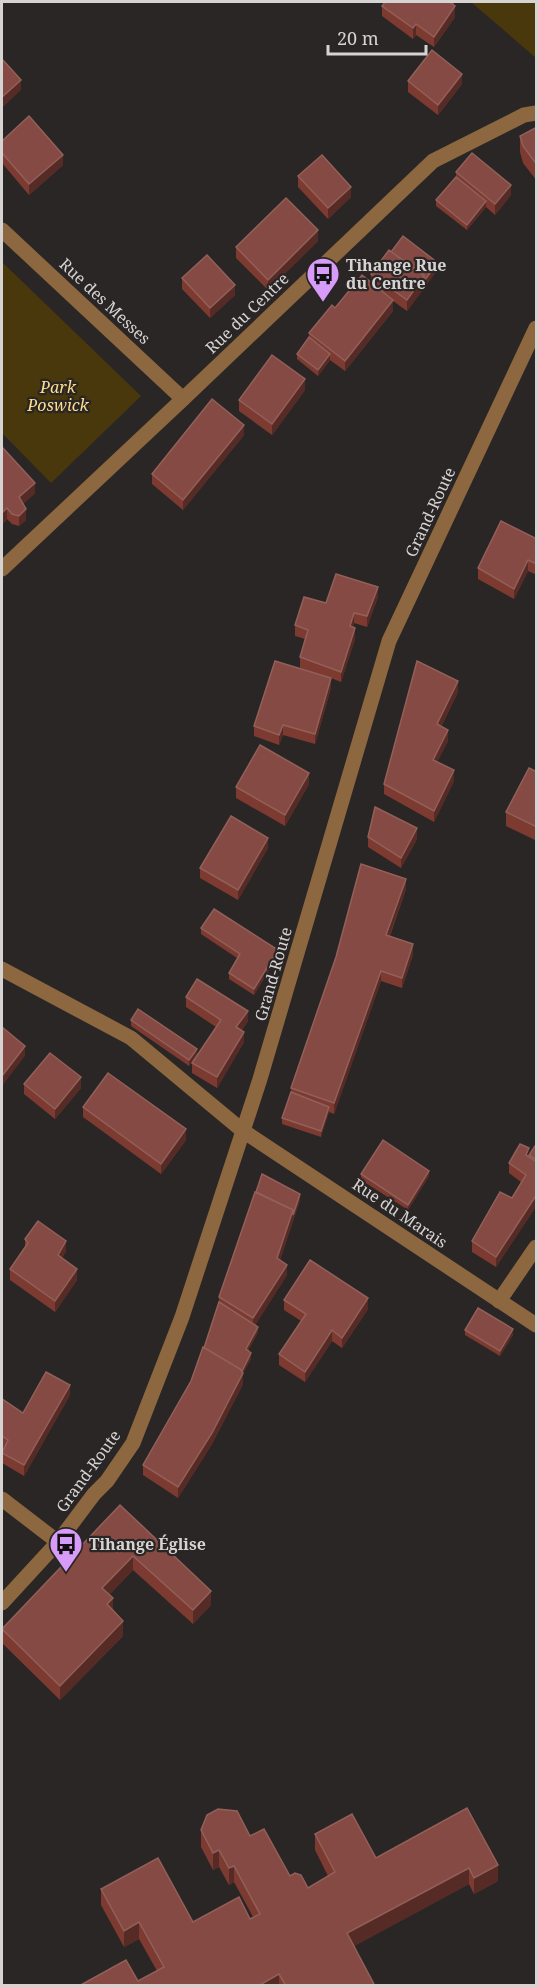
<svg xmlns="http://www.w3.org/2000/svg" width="538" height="1987" viewBox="0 0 538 1987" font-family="'Noto Serif',serif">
	<rect width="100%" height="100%" fill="#2a2625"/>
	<g fill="#48380c">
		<polygon points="471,2 536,2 536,58"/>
		<polygon points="2,262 141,396 51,483 2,433"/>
	</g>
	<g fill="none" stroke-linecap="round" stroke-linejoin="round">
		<g stroke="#8c673f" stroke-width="15">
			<polyline points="2,230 183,399"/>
			<polyline points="2,569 183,399 433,161 524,115 536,113"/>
			<polyline points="2,969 131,1038 243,1131 536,1325"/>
			<polyline points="499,1301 536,1247"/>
			<polyline points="2,1499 58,1542"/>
			<polyline points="2,1603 58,1542 94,1494 107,1481 133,1443 182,1317 260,1079 389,641 536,328"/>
		</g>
	</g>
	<g fill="#7c3a31">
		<polygon points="454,2 454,5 455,17 434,47 416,35 413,39 382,16 382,6"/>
		<polygon points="408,81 462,84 438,115 408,92"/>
		<polygon points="537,127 537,181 523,163 520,152 520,136"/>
		<polygon points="2,141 63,165 29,195 2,163"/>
		<polygon points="456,172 511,195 495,215 486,207 467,230 436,206 436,200 456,177"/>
		<polygon points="298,176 351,197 328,219 298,187"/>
		<polygon points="318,241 268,290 236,258 236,247"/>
		<polygon points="391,252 438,269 407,311 393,301 393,311 345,371 330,360 318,376 297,359 297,354 309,337 309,333 335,308 371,283 371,274"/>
		<polygon points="182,278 235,295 210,318 182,289"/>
		<polygon points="305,390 272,435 239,411 239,400"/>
		<polygon points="244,435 183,510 152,484 152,474"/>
		<polygon points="2,450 35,493 23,504 26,520 19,526 12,524 7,519 2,524"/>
		<polygon points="537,539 537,575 528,571 514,599 478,579 478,568"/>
		<polygon points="378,597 367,627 354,623 353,627 355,639 341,682 331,678 331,688 315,744 283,735 279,745 254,736 254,726 320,675 300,668 300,657 305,639 295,636 295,625 326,603"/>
		<polygon points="458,692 441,727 448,741 437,762 454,781 434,822 384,794 384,784"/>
		<polygon points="537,772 537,841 506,826 506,812"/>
		<polygon points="309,784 285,826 236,798 236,787"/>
		<polygon points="368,837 417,839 401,868 368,847"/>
		<polygon points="268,848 238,900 200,878 200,868"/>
		<polygon points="406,889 390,936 413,955 402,988 381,981 334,1114 329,1112 321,1137 282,1124 282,1118 291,1092 291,1088"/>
		<polygon points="201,928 278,955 254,995 229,979 229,973 237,958 201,934"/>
		<polygon points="186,997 248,1021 242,1030 244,1042 217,1088 192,1073 192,1063 216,1027 186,1007"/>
		<polygon points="131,1020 197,1055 189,1066 131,1026"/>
		<polygon points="24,1084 81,1088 55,1119 24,1094"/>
		<polygon points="83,1107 186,1140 161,1174 83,1117"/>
		<polygon points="537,1147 537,1205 496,1267 472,1252 472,1241 512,1198 521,1182 509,1173 509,1163 529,1155"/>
		<polygon points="361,1174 429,1176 408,1210 361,1180"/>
		<polygon points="300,1200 280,1260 287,1275 255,1325 258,1332 248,1351 251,1359 243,1373 243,1384 212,1444 178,1498 143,1475 143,1465 191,1381 204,1348 219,1302 219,1297"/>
		<polygon points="25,1239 66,1251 62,1258 77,1280 55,1312 10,1280 10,1269 25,1247"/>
		<polygon points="284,1300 368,1309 342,1348 332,1341 305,1382 279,1365 279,1354 301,1321 284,1310"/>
		<polygon points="465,1330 513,1335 500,1356 465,1335"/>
		<polygon points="70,1395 24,1476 2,1463 2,1452 4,1448 2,1447 2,1399 23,1413"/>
		<polygon points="120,1505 211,1605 193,1624 133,1570 109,1595 113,1610 123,1636 60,1700 2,1643 2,1629"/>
		<polygon points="467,1808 498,1881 474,1894 469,1884 354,1946 375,1986 79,1986 138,1981 157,1971 139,1939 124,1947 101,1905 101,1889 193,1922 250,1919 253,1917 234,1882 229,1885 219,1867 213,1870 201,1847 201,1830 250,1836 290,1876 308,1888 328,1876 315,1850 315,1834 376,1858"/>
	</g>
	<g fill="#572b25">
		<polygon points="455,6 455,17 434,47 434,37"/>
		<polygon points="416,24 416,35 413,39 413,28"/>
		<polygon points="462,74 462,84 438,115 438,105"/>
		<polygon points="21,80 21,90 2,108 2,97"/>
		<polygon points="63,155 63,165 29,195 29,184"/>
		<polygon points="511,185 511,195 495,215 495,204"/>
		<polygon points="351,187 351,197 328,219 328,208"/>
		<polygon points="486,201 486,207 467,230 467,225"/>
		<polygon points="318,230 318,241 268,290 268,280"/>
		<polygon points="438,263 438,269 407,311 407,300 424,276"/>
		<polygon points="235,285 235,295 210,318 210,308"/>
		<polygon points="393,300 393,311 345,371 345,361"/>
		<polygon points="330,354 330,360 318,376 318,370"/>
		<polygon points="305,379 305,390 272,435 272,424"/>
		<polygon points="244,425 244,435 183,510 183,500"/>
		<polygon points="35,483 35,493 19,508 19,497"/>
		<polygon points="7,508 7,519 2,524 2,513"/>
		<polygon points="26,509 26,520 19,526 19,516"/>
		<polygon points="528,560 528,571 514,599 514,589"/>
		<polygon points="378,587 378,597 367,627 367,616"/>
		<polygon points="354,613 354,623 350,636 350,626"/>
		<polygon points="355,628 355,639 341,682 341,672"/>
		<polygon points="331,678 331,688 315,744 315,734"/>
		<polygon points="458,681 458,692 437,735 437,724"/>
		<polygon points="283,725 283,735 279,745 279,735"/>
		<polygon points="448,730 448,741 433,770 433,760"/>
		<polygon points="454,770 454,781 434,822 434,811"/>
		<polygon points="309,773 309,784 285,826 285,815"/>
		<polygon points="417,828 417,839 401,868 401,858"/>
		<polygon points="268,838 268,848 238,900 238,890"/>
		<polygon points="406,879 406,889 386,945 386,935"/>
		<polygon points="413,944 413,955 402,988 402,978"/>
		<polygon points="278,950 278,955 254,995 254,989"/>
		<polygon points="381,971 381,981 334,1114 334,1103"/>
		<polygon points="248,1011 248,1021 236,1038 236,1027"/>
		<polygon points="244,1032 244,1042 217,1088 217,1077"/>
		<polygon points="25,1046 25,1056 2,1086 2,1076"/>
		<polygon points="197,1049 197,1055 189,1066 189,1060"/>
		<polygon points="81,1077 81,1088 55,1119 55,1109"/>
		<polygon points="329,1107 329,1112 321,1137 321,1131"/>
		<polygon points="186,1129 186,1140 161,1174 161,1164"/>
		<polygon points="429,1171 429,1176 408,1210 408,1205"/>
		<polygon points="300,1194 300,1200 277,1269 277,1258 293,1210"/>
		<polygon points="537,1194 537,1205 496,1267 496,1257"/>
		<polygon points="66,1241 66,1251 58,1265 58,1255"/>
		<polygon points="287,1265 287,1275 253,1329 253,1318"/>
		<polygon points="77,1269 77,1280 55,1312 55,1301"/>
		<polygon points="368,1298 368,1309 342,1348 342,1338"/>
		<polygon points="258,1327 258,1332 246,1355 246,1349"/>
		<polygon points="513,1329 513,1335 500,1356 500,1351"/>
		<polygon points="332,1330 332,1341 305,1382 305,1372"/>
		<polygon points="251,1353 251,1359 240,1379 240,1374"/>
		<polygon points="243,1373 243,1384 212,1444 178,1498 178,1487"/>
		<polygon points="70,1385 70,1395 24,1476 24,1465"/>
		<polygon points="133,1556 133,1570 102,1602 102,1588"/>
		<polygon points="211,1591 211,1605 193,1624 193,1610"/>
		<polygon points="113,1598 113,1612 107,1604"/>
		<polygon points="123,1621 123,1636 60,1700 60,1686"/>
		<polygon points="219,1850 219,1867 213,1870 213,1853"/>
		<polygon points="498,1865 498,1881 474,1894 474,1878"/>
		<polygon points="234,1866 234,1882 229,1885 229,1868"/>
		<polygon points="469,1868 469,1884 347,1950 347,1933"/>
		<polygon points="139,1922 139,1939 124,1947 124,1931"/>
		<polygon points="279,1974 279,1986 258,1986"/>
	</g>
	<g fill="#854a43" stroke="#926059" stroke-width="1.5">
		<polygon points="385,2 449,2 455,6 434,37 416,24 413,28 382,6"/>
		<polygon points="432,50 462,74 438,105 408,81"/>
		<polygon points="2,59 21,80 2,97"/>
		<polygon points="29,116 63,155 29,184 2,153 2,141"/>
		<polygon points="537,127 537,165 523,146 520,136"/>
		<polygon points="472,153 511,185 495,204 456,172"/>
		<polygon points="322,155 351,187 328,208 298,176"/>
		<polygon points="456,177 486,201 467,225 436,200"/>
		<polygon points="286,198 318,230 268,280 236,247"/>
		<polygon points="403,236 438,263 424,281 424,276 391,252"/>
		<polygon points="389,250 424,276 407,300 371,274"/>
		<polygon points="207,255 235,285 210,308 182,278"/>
		<polygon points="362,275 393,300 345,361 309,333 332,305 335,308"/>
		<polygon points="309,337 330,354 318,370 297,354"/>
		<polygon points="272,355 305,379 272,424 239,400"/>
		<polygon points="212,399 244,425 183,500 152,474"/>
		<polygon points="3,448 35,483 19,497 26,509 19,516 12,514 7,508 2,513 2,450"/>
		<polygon points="501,521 537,539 537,564 528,560 514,589 478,568"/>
		<polygon points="336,574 378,587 367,616 354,613 350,626 355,628 341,672 300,657 308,630 295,625 304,597 326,603"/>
		<polygon points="275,661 331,678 315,734 283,725 279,735 254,726"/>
		<polygon points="417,661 458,681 437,724 448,730 433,760 454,770 434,811 384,784"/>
		<polygon points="260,745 309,773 285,815 236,787"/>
		<polygon points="529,768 537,772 537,827 506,812"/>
		<polygon points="375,807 417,828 401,858 368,837"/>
		<polygon points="231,816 268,838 238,890 200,868"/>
		<polygon points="361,864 406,879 386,935 413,944 402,978 381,971 334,1103 291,1088 336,957"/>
		<polygon points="214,909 278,950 254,989 229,973 240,954 201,928"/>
		<polygon points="197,979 248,1011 236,1027 244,1032 217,1077 192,1063 221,1020 186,997"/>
		<polygon points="138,1009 197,1049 189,1060 131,1020"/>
		<polygon points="2,1027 25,1046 2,1076"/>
		<polygon points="50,1053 81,1077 55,1109 24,1084"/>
		<polygon points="108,1073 186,1129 161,1164 83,1107"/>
		<polygon points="291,1092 329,1107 321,1131 282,1118"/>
		<polygon points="383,1140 429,1171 408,1205 361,1174"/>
		<polygon points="520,1144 529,1148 526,1155 537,1162 537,1194 496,1257 472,1241 500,1192 512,1198 526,1175 509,1163"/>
		<polygon points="535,1146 537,1147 537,1160 529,1155"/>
		<polygon points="262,1174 300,1194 293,1215 293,1210 256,1192"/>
		<polygon points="255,1192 293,1210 277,1258 287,1265 253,1318 219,1297"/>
		<polygon points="38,1221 66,1241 58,1255 77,1269 55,1301 10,1269 28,1243 25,1239"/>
		<polygon points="310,1260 368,1298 342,1338 332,1330 305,1372 279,1354 306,1314 284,1300"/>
		<polygon points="219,1302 258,1327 246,1349 251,1353 242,1371 240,1369 204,1348"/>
		<polygon points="478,1308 513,1329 500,1351 465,1330"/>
		<polygon points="203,1347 240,1369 243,1373 212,1433 178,1487 143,1465 191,1381"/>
		<polygon points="46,1372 70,1385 24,1465 2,1453 8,1440 2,1436 2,1399 23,1413"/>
		<polygon points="120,1505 211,1591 193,1610 133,1556 102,1588 113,1598 107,1604 123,1621 60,1686 2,1629"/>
		<polygon points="467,1808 498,1865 474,1878 469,1868 347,1933 375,1986 286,1986 279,1974 258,1986 79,1986 126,1960 138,1981 164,1967 139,1922 124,1931 101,1889 158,1858 193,1922 239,1897 250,1919 260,1914 234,1866 229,1868 219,1850 213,1853 201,1830 207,1815 218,1809 237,1811 250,1836 264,1829 290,1876 295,1873 301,1875 308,1888 335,1872 315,1834 352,1814 376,1858"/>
	</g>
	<defs>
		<g id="bus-pin" transform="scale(1.725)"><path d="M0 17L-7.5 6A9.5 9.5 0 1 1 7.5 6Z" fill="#d79bf9" stroke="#2a2625"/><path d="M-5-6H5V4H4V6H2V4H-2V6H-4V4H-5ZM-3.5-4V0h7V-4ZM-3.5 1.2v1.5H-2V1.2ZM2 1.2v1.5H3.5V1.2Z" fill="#111"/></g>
	</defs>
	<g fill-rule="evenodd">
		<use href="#bus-pin" x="323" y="274"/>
		<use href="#bus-pin" x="66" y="1544"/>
	</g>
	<g text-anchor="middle" stroke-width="4.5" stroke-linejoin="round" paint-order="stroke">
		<g font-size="16" font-weight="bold" fill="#d6d4d3" stroke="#2a2625" text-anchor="start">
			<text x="346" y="271">Tihange Rue<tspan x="346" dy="18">du Centre</tspan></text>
			<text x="89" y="1550">Tihange Église</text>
		</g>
		<g font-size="16" fill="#d6d4d3" stroke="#2a2625">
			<text transform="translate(105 301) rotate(43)" y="6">Rue des Messes</text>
			<text transform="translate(247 313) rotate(-44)" y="6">Rue du Centre</text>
			<text transform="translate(430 512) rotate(-65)" y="6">Grand-Route</text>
			<text transform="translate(273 974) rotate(-74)" y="6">Grand-Route</text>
			<text transform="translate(400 1213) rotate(34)" y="6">Rue du Marais</text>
			<text transform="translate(88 1471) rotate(-54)" y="6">Grand-Route</text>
		</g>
		<g font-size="16" font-style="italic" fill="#ffdc8c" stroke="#2a2625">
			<text x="58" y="393">Park<tspan x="58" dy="18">Poswick</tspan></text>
		</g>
	</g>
	<rect width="538" height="1987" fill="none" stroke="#d6d4d3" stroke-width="6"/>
	<path d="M328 45v9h98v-9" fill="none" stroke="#d6d4d3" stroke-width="3"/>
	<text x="337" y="45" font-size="18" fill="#d6d4d3" stroke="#2a2625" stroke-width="4.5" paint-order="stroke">20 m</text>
</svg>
